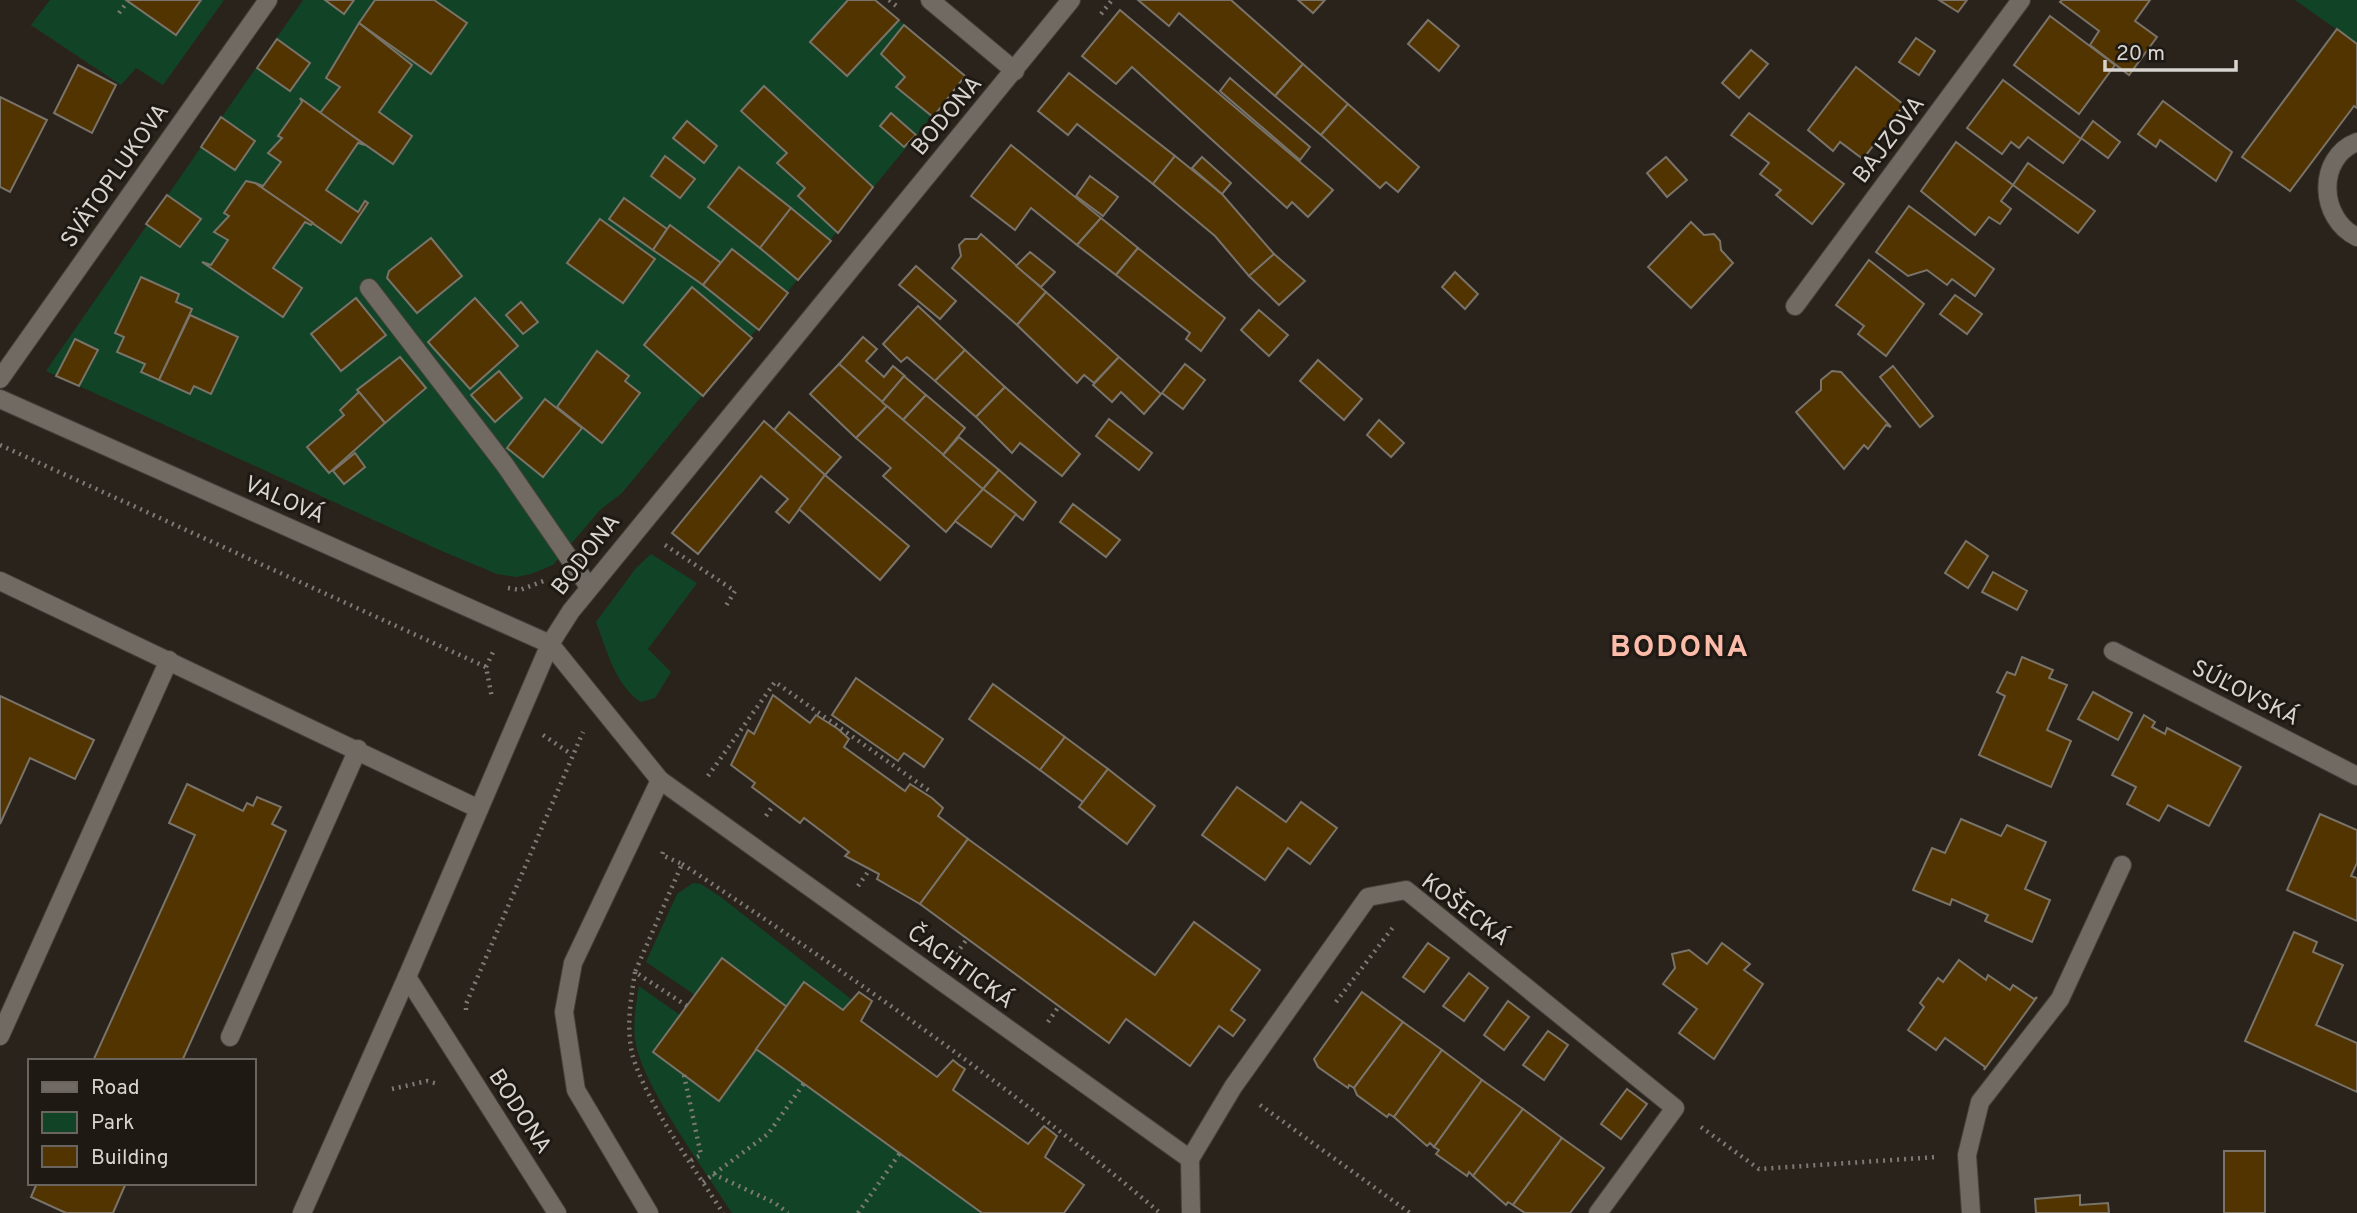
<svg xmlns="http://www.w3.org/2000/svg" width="2357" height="1213" viewBox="0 0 2357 1213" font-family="Overpass,sans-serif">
	<rect width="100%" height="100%" fill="#29231c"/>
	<g fill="#114426">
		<polygon points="50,0 224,0 163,85 136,68 121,85 31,25"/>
		<polygon points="303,0 875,0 965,76 622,493 600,510 553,565 531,574 516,577 497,574 444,552 46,371"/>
		<polygon points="2295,0 2357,0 2357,44"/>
		<path d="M651 554 697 583 648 649 671 672 655 698 641 702C616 687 606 648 596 622L636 568Z"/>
		<polygon points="693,883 701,884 722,898 851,999 843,1010 787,1007 722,958 695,995 646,962 677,894"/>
		<path d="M639 986 680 1015 653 1053 718 1101 756 1049 982 1213H732C707 1173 640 1083 635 1039 633 1021 636 1004 639 986Z"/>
	</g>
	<g fill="#523400" stroke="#79736a" stroke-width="2">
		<polygon points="126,0 201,0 176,35"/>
		<polygon points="325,0 354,0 344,14"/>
		<polygon points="375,0 434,0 467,23 431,74 359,23"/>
		<polygon points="848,0 875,0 899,20 847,76 810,42"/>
		<polygon points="1138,0 1231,0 1303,64 1275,96 1179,13 1169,26"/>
		<polygon points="1298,0 1325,0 1313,13"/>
		<polygon points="1939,0 1967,0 1958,12"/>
		<polygon points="2062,0 2150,0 2135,21 2157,37 2129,75 2090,45 2099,31 2060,2"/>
		<polygon points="1120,10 1333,190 1308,217 1292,202 1287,208 1132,67 1116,84 1082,56"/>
		<polygon points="2050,16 2115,65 2079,114 2014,65"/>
		<polygon points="1428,20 1459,46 1439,71 1408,44"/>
		<polygon points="359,23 412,65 379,112 412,136 393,164 320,113 340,87 326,78"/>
		<polygon points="904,25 965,76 933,117 896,87 905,77 881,54"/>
		<polygon points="2337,29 2357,44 2357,108 2354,106 2290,191 2242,157"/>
		<polygon points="1916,38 1935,51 1919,75 1899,62"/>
		<polygon points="277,39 310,63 290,91 257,68"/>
		<polygon points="1751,50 1768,64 1739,98 1722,83"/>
		<polygon points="1303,64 1348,104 1321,135 1275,96"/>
		<polygon points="78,65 116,85 92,133 54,113"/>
		<polygon points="1856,67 1904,105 1863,159 1840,142 1833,151 1808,130"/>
		<polygon points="1069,73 1175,156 1153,184 1077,124 1068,135 1038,111"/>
		<polygon points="1230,78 1310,147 1300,160 1220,91"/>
		<polygon points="2003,80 2081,139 2063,163 2028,137 2019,148 2011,142 2002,154 1967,128"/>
		<polygon points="764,86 873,187 838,233 798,196 805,188 777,163 787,153 741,111"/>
		<polygon points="0,97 47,120 10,192 0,187"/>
		<polygon points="300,98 365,145 358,143 326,190 358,212 365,201 368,203 341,243 255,183 263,186 281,162 268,153 282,138 278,136 302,102"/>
		<polygon points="2163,101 2232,152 2216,181 2160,140 2156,147 2138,134"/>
		<polygon points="1348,104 1419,167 1398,192 1386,182 1380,188 1321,135"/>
		<polygon points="891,113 916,135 904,147 880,126"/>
		<polygon points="1749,113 1844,184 1812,224 1776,195 1781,190 1760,174 1769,163 1731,135"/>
		<polygon points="221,117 255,141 235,170 201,147"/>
		<polygon points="687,121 717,146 704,163 673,138"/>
		<polygon points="2093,121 2120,142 2108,158 2081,138"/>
		<polygon points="1956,142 2013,185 2001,201 2011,209 2000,224 1989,217 1975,235 1921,191"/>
		<polygon points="1011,145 1101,218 1077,245 1031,208 1015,230 971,196"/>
		<polygon points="665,156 695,179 680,198 651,176"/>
		<polygon points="1175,156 1222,194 1274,254 1249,276 1215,236 1153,184"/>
		<polygon points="1202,157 1231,183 1222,194 1192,168"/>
		<polygon points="1666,157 1687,180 1667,197 1647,173"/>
		<polygon points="2028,163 2095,211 2078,233 2013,185"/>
		<polygon points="739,167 791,208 760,248 708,207"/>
		<polygon points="1090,176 1118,197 1103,216 1076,196"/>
		<polygon points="246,181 255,183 313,223 311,225 305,222 273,268 302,288 283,317 202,262 211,265 228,240 214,232 229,216 224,213"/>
		<polygon points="167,195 201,219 180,247 146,224"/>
		<polygon points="624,198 667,229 653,250 609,219"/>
		<polygon points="1909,206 1994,269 1975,296 1952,279 1947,285 1927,270 1908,276 1876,252"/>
		<polygon points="791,208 831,241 798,280 760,248"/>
		<polygon points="1101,218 1138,248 1116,275 1077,245"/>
		<polygon points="600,219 655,259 623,303 567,263"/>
		<polygon points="1691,222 1704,235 1714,234 1720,241 1721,250 1733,263 1691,308 1648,267"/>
		<polygon points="670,225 721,263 703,285 653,250"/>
		<polygon points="981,234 1046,292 1017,325 952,268 961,256 959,245 965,239 977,239"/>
		<polygon points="431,238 462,276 417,313 387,278 389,271"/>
		<polygon points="1138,248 1225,318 1201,351 1186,339 1190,333 1116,275"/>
		<polygon points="732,249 788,293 759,330 703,285"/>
		<polygon points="1030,252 1055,272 1041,287 1016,266"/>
		<polygon points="1274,254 1305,281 1279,305 1249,276"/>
		<polygon points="1869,260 1924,304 1886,356 1858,334 1864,326 1836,305"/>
		<polygon points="916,266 956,301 940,319 899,285"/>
		<polygon points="1455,272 1478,294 1465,309 1442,287"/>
		<polygon points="141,277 179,294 176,302 192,309 159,380 141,372 145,364 117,352 124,337 115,333"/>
		<polygon points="692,287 752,338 703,396 644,345"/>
		<polygon points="1046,292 1119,357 1094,383 1084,375 1077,383 1017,325"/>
		<polygon points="1955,295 1982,314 1967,334 1940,314"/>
		<polygon points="356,298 386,335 341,371 311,334"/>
		<polygon points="475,298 518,346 470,389 428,342"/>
		<polygon points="521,302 538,322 523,334 506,315"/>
		<polygon points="918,306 965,350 935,381 907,357 901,362 883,344"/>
		<polygon points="1259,310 1288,335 1269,356 1241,330"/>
		<polygon points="190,315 238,337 211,394 194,386 190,394 159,380"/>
		<polygon points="863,337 877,349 866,361 884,377 893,366 905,376 882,402 839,364"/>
		<polygon points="75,339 98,350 79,386 56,376"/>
		<polygon points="965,350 1005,387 976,417 935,381"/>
		<polygon points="597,351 629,376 625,381 640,393 602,443 557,407"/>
		<polygon points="400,357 426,388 385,423 357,390"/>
		<polygon points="1119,357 1161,394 1144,414 1121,392 1112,402 1093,385"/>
		<polygon points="1318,360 1362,399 1344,420 1300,381"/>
		<polygon points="839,364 887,406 856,438 810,394"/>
		<polygon points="1185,364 1205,380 1183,409 1162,393"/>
		<polygon points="1893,366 1933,416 1920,427 1880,377"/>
		<polygon points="499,371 522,398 495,422 471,395"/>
		<polygon points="1832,371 1841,372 1891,427 1886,425 1868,449 1864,445 1844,469 1796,412 1821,390 1821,380"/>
		<polygon points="904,376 926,395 903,420 882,402"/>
		<polygon points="1005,387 1080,454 1062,476 1020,443 1012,453 976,417"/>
		<polygon points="359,392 385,423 329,473 307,447 344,415 340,410"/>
		<polygon points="926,395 965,428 943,455 903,420"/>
		<polygon points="545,399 582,428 543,477 507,448"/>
		<polygon points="887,406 983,489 946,532 883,476 891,468 856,438"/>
		<polygon points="789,412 841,457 825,475 774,430"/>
		<polygon points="1109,419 1152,453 1139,470 1096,436"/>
		<polygon points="1379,420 1404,443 1391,457 1367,435"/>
		<polygon points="764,421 825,475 789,523 776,512 788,499 761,476 698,554 672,533"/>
		<polygon points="959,437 999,470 983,489 943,455"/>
		<polygon points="355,453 365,467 344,484 333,471"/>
		<polygon points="999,470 1036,502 1023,520 983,489"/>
		<polygon points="825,475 909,546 880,580 799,509"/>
		<polygon points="983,489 1016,514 991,547 955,521"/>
		<polygon points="1073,504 1120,540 1106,557 1060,522"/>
		<polygon points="1966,541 1988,556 1968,588 1945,573"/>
		<polygon points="1993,572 2027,591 2017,610 1982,592"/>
		<polygon points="2022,657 2053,670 2049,678 2067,685 2047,730 2071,741 2051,787 1979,755 2005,696 1997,692 2007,672 2015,675"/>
		<polygon points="856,678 943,739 924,767 904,753 898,761 832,715"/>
		<polygon points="993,684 1065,737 1040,770 969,719"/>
		<polygon points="2093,692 2132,713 2118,740 2078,719"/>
		<polygon points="773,695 810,723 816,715 838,729 849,739 844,747 905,791 910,784 932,798 943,808 938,816 968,839 920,904 877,879 879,874 845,856 849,852 804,818 800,823 752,787 755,783 731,765 748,730 754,734"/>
		<polygon points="0,696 94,740 75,779 30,758 0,824"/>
		<polygon points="2144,715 2155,722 2152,727 2165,734 2167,728 2241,767 2209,826 2168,805 2159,821 2127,804 2136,787 2112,775"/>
		<polygon points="1065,737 1108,769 1083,802 1040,770"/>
		<polygon points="1108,769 1155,806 1127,844 1079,807"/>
		<polygon points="187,784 243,811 247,803 253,806 257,797 281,807 272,824 286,831 182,1061 93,1061 195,835 169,823"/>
		<polygon points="1237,787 1286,822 1301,802 1337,828 1310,864 1288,848 1265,880 1202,835"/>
		<polygon points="2320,814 2357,830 2357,863 2351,876 2357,878 2357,921 2287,890"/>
		<polygon points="1961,819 2001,836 2007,825 2046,842 2025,889 2050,900 2032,942 1985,921 1988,915 1952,899 1950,905 1913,890 1932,848 1945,853"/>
		<polygon points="968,839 1155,975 1194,922 1260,970 1231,1010 1245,1020 1233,1036 1219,1026 1190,1066 1126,1019 1109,1043 920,904"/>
		<polygon points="2294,932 2317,942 2313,952 2343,965 2316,1025 2357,1043 2357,1092 2245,1041"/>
		<polygon points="1428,943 1449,958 1424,992 1403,977"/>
		<polygon points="1722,943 1750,964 1744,970 1763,984 1714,1059 1679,1033 1697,1009 1663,984 1675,968 1672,954 1689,950 1707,964"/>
		<polygon points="722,958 787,1007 719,1101 653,1052"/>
		<polygon points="1959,960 1986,980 1988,975 2010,990 2013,985 2034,999 2037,997 1984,1070 1985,1067 1945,1038 1936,1050 1908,1030 1924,1007 1920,1003 1938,978 1943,982"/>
		<polygon points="1469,973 1488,988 1464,1021 1443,1006"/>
		<polygon points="804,982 843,1010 859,992 872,1001 861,1021 937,1077 953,1060 959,1065 965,1069 953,1090 1028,1144 1044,1126 1057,1136 1045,1157 1084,1185 1064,1213 982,1213 756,1049"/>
		<polygon points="1362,992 1403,1022 1354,1088 1349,1085 1348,1088 1318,1067 1314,1059"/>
		<polygon points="1508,1001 1529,1017 1504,1050 1484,1035"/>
		<polygon points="1403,1022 1442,1050 1394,1117 1389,1114 1387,1117 1357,1095 1354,1088"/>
		<polygon points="1548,1031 1568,1045 1544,1080 1523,1065"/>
		<polygon points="1442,1050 1482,1080 1434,1147 1430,1143 1427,1146 1394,1117"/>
		<polygon points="1482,1080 1523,1109 1473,1176 1469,1172 1467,1176 1436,1154 1439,1150 1434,1147"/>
		<polygon points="1627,1089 1647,1104 1621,1139 1601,1124"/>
		<polygon points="1523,1109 1562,1138 1513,1205 1508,1202 1506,1205 1473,1176"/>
		<polygon points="1562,1138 1604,1168 1570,1213 1525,1213 1513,1205"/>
		<rect x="2224" y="1151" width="41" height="62"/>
		<polygon points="37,1183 126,1183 113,1213 66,1213 31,1197"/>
		<polygon points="2080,1195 2080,1205 2108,1203 2109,1213 2036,1213 2035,1199"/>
	</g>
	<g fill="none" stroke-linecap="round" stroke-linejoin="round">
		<g stroke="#45403a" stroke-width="20">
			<g id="minor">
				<polyline points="930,0 1015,71"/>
				<path d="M2357 142C2316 158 2319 219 2357 237"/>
				<polyline points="369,288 505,465 589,587"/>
				<polyline points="1795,306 2021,0"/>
				<polyline points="0,379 268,0"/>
				<polyline points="0,399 550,644 660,780 1190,1159"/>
				<polyline points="0,581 479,809"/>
				<polyline points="2113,651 2357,776"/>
				<polyline points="0,1036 169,660"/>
				<polyline points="230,1037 358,749"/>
				<polyline points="1190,1159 1233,1087 1368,897 1406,890 1675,1108 1598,1213"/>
				<polyline points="1190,1159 1191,1213"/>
				<polyline points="302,1213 407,977"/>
				<polyline points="557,1213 407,977 550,644 571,611 1071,0"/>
				<polyline points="649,1213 576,1090 564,1012 573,963 660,780"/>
				<polyline points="1971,1213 1967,1155 1980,1102 2060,999 2122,865"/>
			</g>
		</g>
		<g stroke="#7e7973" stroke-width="4.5" stroke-dasharray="2 5" stroke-linecap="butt">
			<polyline points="889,0 899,8"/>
			<polyline points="119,13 128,1"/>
			<polyline points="1101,14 1112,0"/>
			<polyline points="0,445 486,667 492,698"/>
			<polyline points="665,545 735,591 724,609"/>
			<polyline points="508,588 520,590 546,580"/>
			<polyline points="486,667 493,652"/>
			<polyline points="543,735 571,754"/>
			<polyline points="708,776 775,682 931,792"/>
			<polyline points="766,816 774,804"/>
			<polyline points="663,852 662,855 682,864 635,972 687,1006"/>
			<path d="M682 864C847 973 1008 1084 1159 1212"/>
			<polyline points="858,886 870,869"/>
			<polyline points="956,954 967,939"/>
			<path d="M635 972C631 999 626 1025 632 1053 643 1098 697 1172 723 1213"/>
			<polyline points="1336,1002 1394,926"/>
			<polyline points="466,1010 466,1004 583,732"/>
			<polyline points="1048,1022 1059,1006"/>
			<polyline points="684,1075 701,1155 690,1161"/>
			<polyline points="392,1089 427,1081 438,1084"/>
			<polyline points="1260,1105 1410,1213"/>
			<polyline points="1701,1127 1759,1169 1937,1157"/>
			<polyline points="713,1174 775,1203 788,1213"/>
			<polyline points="703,1182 768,1134 805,1082"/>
			<polyline points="858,1213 900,1153"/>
		</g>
		<use href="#minor" stroke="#716a62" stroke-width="18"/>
	</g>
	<g text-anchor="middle" stroke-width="6" stroke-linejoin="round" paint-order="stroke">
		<g font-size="23" fill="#d8d4cf" stroke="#1f1913">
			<text transform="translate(946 115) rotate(-50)" y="8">BODONA</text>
			<text transform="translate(1888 139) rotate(-53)" y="8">BAJZOVA</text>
			<text transform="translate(114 175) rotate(-55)" y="8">SVÄTOPLUKOVA</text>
			<text transform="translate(285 499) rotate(24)" y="8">VALOVÁ</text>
			<text transform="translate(585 554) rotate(-52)" y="8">BODONA</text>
			<text transform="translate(2246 692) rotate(27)" y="8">SÚĽOVSKÁ</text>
			<text transform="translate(1466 909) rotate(37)" y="8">KOŠECKÁ</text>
			<text transform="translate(961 966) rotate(36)" y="8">ČACHTICKÁ</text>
			<text transform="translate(521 1111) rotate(57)" y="8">BODONA</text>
		</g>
		<g font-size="30" font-weight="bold" letter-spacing="2" fill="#fdbcaa" stroke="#1f1913">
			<text x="1680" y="656">BODONA</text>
		</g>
	</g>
	<rect x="28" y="1059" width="228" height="126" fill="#1f1913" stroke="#69645e" stroke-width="2"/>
	<rect x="42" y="1082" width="35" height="10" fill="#716a62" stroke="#69645e" stroke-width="2"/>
	<text x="91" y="1094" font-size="21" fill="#d8d4cf">Road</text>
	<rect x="42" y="1112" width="35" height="21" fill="#114426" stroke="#69645e" stroke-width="2"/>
	<text x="91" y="1129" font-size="21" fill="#d8d4cf">Park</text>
	<rect x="42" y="1146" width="35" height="21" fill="#523400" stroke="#69645e" stroke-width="2"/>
	<text x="91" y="1164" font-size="21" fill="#d8d4cf">Building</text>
	<path d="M2105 60v10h131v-10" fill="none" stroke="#d8d4cf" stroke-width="3.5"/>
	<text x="2116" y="60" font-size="21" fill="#d8d4cf" stroke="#1f1913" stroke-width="5" paint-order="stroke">20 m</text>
</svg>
